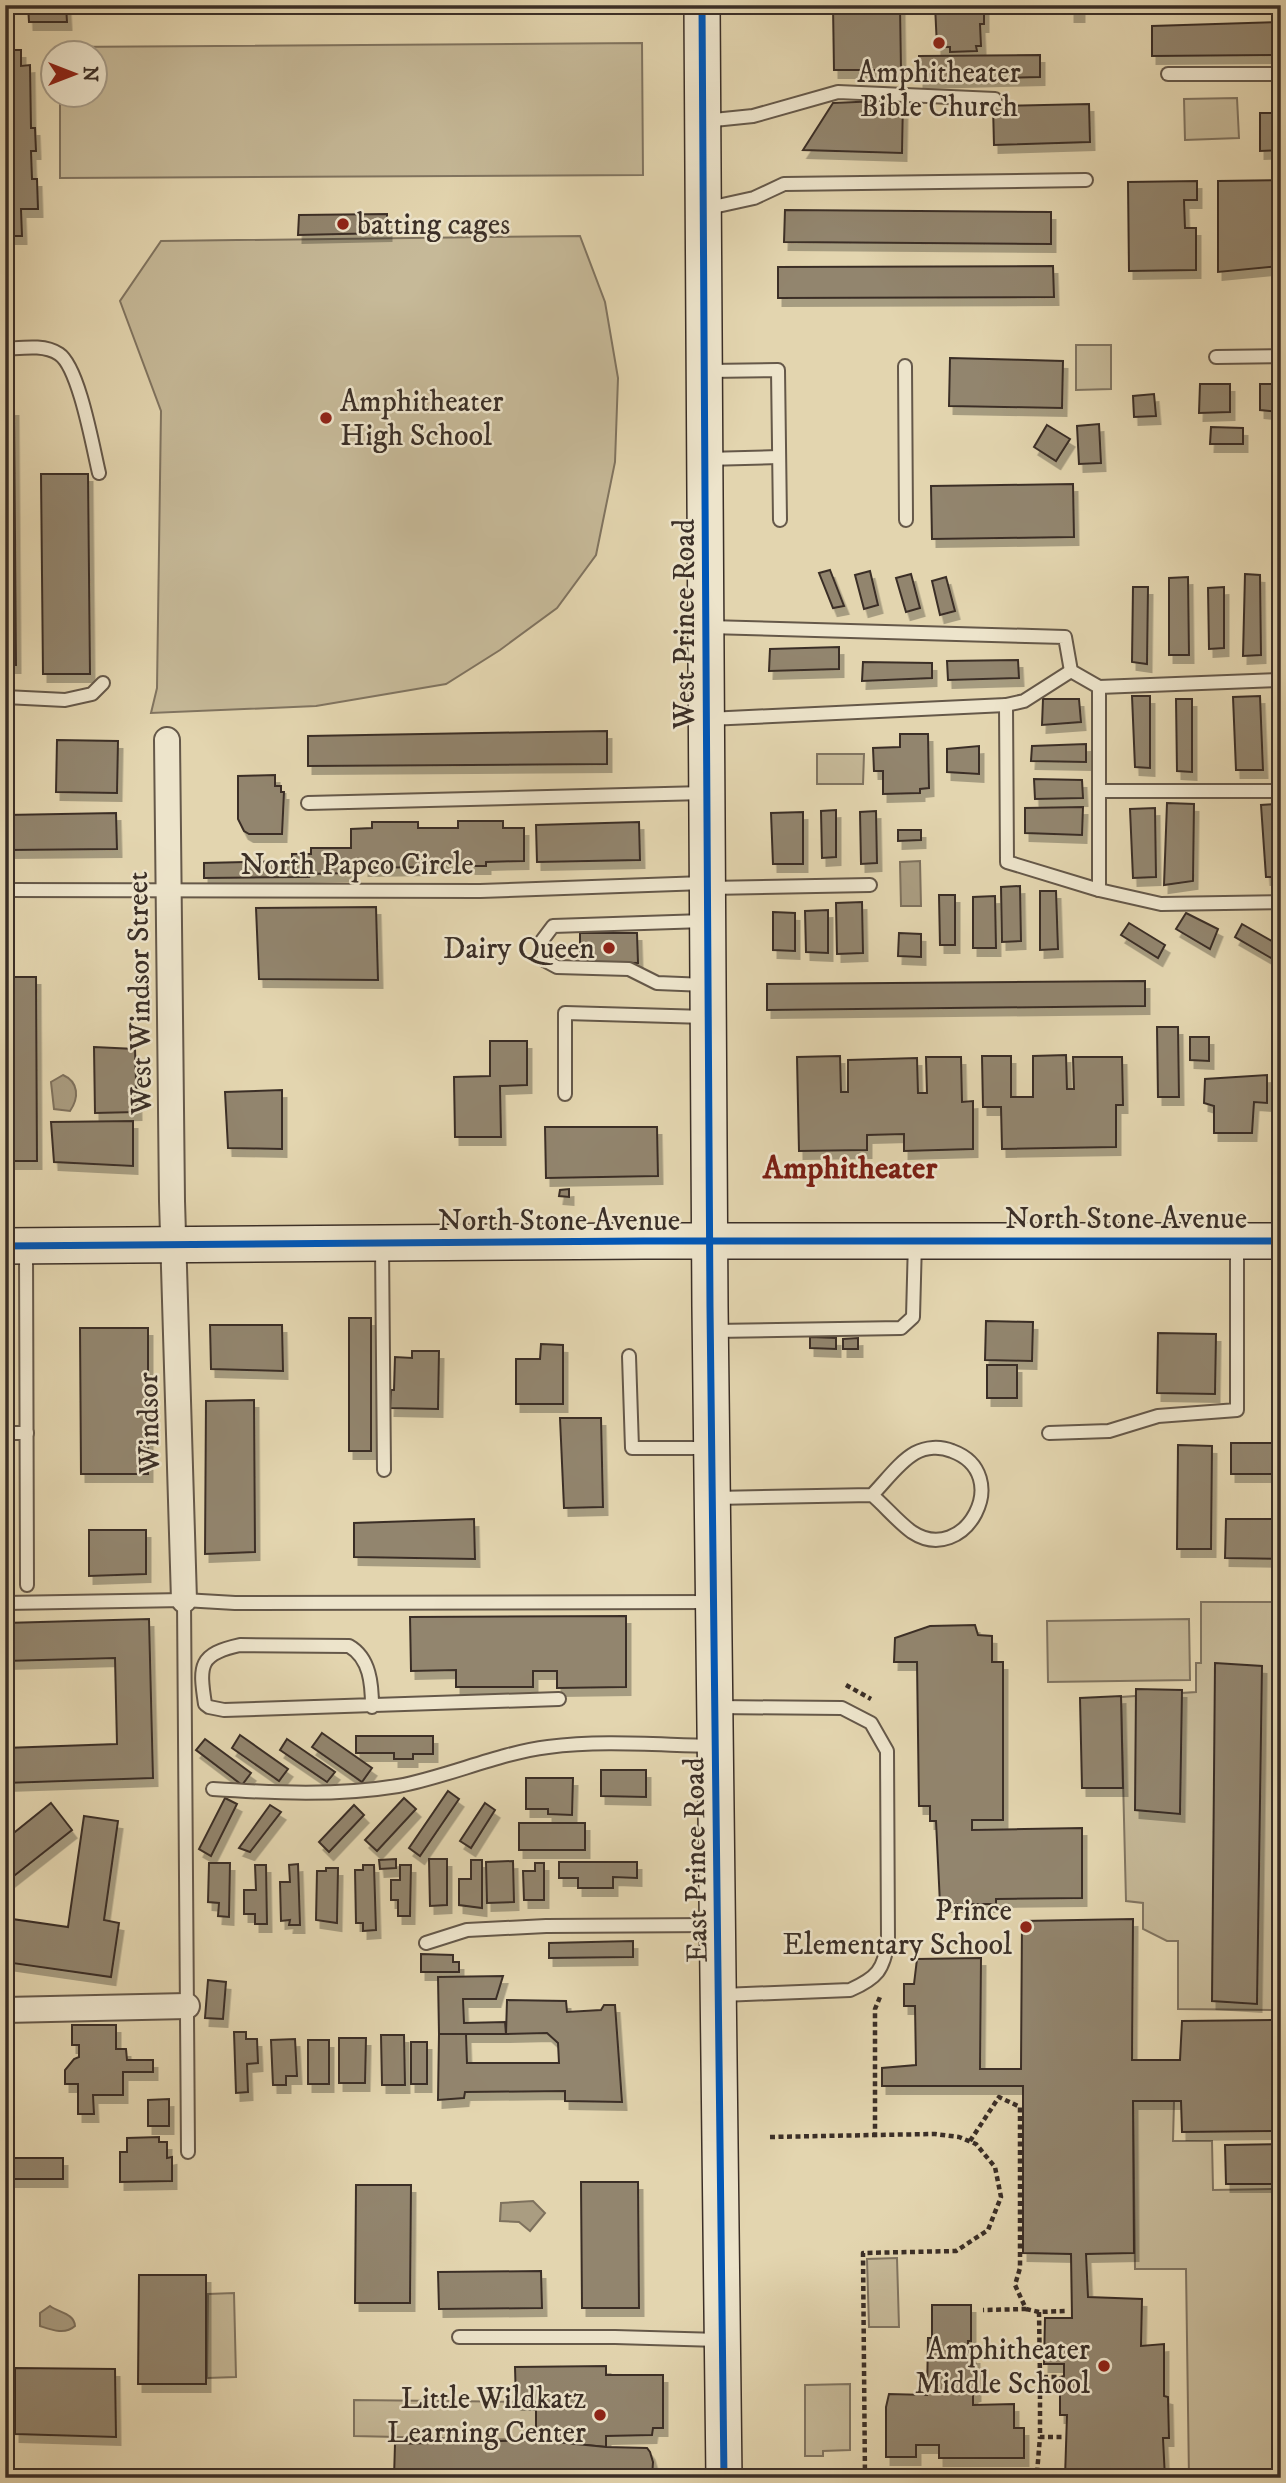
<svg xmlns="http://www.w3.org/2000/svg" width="1286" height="2483" viewBox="0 0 1286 2483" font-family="'IM FELL DW Pica',serif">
	<defs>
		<filter id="shadow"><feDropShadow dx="4.5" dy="8" stdDeviation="0" flood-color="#0004"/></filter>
	</defs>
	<rect width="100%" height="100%" fill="#e3d5af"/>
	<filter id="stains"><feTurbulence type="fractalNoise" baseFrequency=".00286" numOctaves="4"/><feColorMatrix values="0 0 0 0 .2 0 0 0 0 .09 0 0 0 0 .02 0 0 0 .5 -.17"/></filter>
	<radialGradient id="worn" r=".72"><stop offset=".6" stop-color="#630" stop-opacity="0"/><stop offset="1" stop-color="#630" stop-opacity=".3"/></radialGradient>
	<g fill="#c6b998" stroke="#807460" stroke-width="2">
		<polygon points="642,43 643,175 60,178 60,95 94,94 94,52 60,52 60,47"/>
		<polygon points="1237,98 1239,138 1185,140 1184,99"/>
		<polygon points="580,236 605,302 618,378 615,462 596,555 557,608 500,650 446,684 316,706 151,713 157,688 161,411 120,301 161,241"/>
		<polygon points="1076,345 1111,345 1111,389 1076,390"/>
		<polygon points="817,754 864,754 863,784 817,784"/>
		<polygon points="1201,1602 1281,1602 1281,2010 1178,2009 1178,1941 1167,1941 1143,1929 1143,1903 1126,1901 1121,1697 1196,1692 1196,1663 1201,1663"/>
		<polygon points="1189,1619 1190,1680 1048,1682 1047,1621"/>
		<polygon points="1133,2101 1174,2101 1173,2141 1212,2141 1213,2190 1274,2189 1277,2411 1281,2412 1281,2478 1189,2478 1186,2269 1135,2269"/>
		<polygon points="897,2258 899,2327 869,2327 867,2259"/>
		<polygon points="234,2293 236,2377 207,2378 208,2294"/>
		<polygon points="850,2384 850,2450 823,2451 823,2456 805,2456 805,2385"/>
		<polygon points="354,2400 536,2402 536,2440 354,2436"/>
	</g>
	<g fill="#aa9d81" stroke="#7e715d" stroke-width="2">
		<polygon points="920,861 921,906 901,906 900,862"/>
		<path d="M63 1075C79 1082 79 1098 70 1111L54 1109 51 1082Z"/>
		<polygon points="533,2201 545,2213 530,2231 519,2222 500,2221 501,2203"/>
		<path d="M50 2306C59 2313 74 2313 75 2326 65 2335 52 2330 40 2326V2313Z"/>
	</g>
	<g fill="#92856e" stroke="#3b2f27" stroke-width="2" filter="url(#shadow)">
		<polygon points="28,5 66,5 67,22 29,22"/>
		<polygon points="826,5 900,5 901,70 834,70 833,6"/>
		<polygon points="935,5 984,5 984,24 980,24 981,46 976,46 977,51 950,52 950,47 937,47"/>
		<rect x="1070" y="5" width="10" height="9"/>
		<polygon points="1281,22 1281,55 1152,56 1152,26"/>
		<polygon points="5,50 21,50 21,66 30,65 31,128 35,128 36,151 31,151 32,179 37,179 38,209 21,209 22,236 5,236"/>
		<polygon points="1040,55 1040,77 919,80 919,56"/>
		<polygon points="903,100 902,153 803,150 833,103"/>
		<polygon points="1089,104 1090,142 994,145 993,106"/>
		<polygon points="1260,113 1281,113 1281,150 1260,151"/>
		<polygon points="1281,180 1281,266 1218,272 1218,181"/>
		<polygon points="1197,181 1197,200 1184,200 1185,228 1196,228 1196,270 1129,271 1128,182"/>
		<polygon points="785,210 1051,212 1051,244 784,242"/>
		<polygon points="387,214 387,233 298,235 299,215"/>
		<polygon points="1053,266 1054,297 778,298 778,267"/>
		<polygon points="950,358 1063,361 1062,408 949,406"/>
		<polygon points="1200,384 1230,384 1230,412 1199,413"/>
		<polygon points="1260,384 1281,384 1281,412 1260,410"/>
		<polygon points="1154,394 1156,416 1134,417 1133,396"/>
		<polygon points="5,408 14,408 16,665 5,665"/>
		<polygon points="1099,424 1101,463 1079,464 1077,426"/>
		<polygon points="1047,425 1070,439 1056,461 1034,447"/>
		<polygon points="1211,427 1243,428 1243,444 1210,444"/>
		<polygon points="41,474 88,474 90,674 43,674"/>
		<polygon points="1073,484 1074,537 932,539 931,486"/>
		<polygon points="830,570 844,606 833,608 819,573"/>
		<polygon points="870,571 878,605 864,609 855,575"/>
		<polygon points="911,574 920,608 906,612 896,578"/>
		<polygon points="1245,574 1260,575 1261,655 1243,656"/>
		<polygon points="946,577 955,611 940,615 932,581"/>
		<polygon points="1188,577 1189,655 1169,655 1169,578"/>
		<polygon points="1133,587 1148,587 1147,664 1132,662"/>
		<polygon points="1224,587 1224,648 1209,649 1208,588"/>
		<polygon points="839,647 839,669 769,671 770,649"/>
		<polygon points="1018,660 1019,678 948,680 947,661"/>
		<polygon points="863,662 932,663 932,678 862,681"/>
		<polygon points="1132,696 1150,696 1150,768 1135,767"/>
		<polygon points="1260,696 1263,770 1236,770 1233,697"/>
		<polygon points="1043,699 1079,699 1081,722 1042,725"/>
		<polygon points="1176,699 1192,699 1192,772 1177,771"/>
		<polygon points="607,731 607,764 308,766 308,736"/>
		<polygon points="900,734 928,734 929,788 920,789 920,793 883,794 883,771 874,771 873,748 900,747"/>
		<polygon points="57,740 118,741 117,793 56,792"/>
		<polygon points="1086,744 1086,762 1031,761 1032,746"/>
		<polygon points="979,746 979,774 947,772 947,749"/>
		<polygon points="275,775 275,786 281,786 281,792 284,792 282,834 249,834 244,831 238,819 238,776"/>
		<polygon points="1034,779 1082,780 1083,798 1035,799"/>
		<polygon points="1167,803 1194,804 1193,881 1164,885"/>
		<polygon points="1277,804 1279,877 1266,877 1261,805"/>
		<polygon points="1083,807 1082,835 1025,833 1025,808"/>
		<polygon points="1155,808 1156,877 1133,878 1130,809"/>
		<polygon points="836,810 836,857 822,858 821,811"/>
		<polygon points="876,811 877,863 861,864 860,812"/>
		<polygon points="803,812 803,864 773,864 771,813"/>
		<polygon points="116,813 117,849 7,850 6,815"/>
		<polygon points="458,821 503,821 503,828 524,828 524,861 486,862 486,866 471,866 471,863 427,861 427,867 364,868 364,863 350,863 350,873 308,874 309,877 204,878 204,863 292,861 292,854 311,854 311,848 351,848 351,829 372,828 372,822 418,822 418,828 458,828"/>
		<polygon points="639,822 640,860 537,862 536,825"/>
		<polygon points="898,830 921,830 921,840 898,841"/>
		<polygon points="1020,886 1021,941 1002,942 1001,887"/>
		<polygon points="1040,891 1056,891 1058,949 1040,950"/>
		<polygon points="939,895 955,895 955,945 940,945"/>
		<polygon points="995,896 996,948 973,948 973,897"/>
		<polygon points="862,902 863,953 837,954 836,903"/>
		<polygon points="376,907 378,980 259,979 256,908"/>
		<polygon points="828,910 828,953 806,952 805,911"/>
		<polygon points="773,912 795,913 795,951 773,950"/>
		<polygon points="1186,913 1218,929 1210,949 1176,929"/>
		<polygon points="1129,923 1165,945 1158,958 1121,935"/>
		<polygon points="1242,924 1279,945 1271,958 1235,937"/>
		<polygon points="580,933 637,933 638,963 580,962"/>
		<polygon points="899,933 921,934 921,957 898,956"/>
		<polygon points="5,977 36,977 37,1161 5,1161"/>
		<polygon points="1145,981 1145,1006 767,1010 767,984"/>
		<polygon points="1157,1027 1178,1027 1179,1097 1158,1097"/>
		<polygon points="1190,1037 1209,1037 1209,1061 1190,1060"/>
		<polygon points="490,1041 527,1041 527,1085 500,1086 501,1137 455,1137 454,1077 490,1076"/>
		<polygon points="94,1047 135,1049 137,1112 95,1113"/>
		<polygon points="1066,1055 1067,1089 1074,1089 1073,1057 1122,1057 1123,1105 1116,1105 1116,1147 1002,1149 1001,1107 983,1107 982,1056 1011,1056 1011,1097 1033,1097 1033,1056"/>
		<polygon points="840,1056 841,1092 848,1092 848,1060 917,1058 918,1093 927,1093 926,1057 961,1057 962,1102 973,1101 973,1149 904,1151 904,1134 867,1135 867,1150 799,1151 797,1057"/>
		<polygon points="1267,1075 1267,1103 1254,1102 1252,1133 1214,1133 1214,1106 1204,1103 1205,1079"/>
		<polygon points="282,1090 282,1149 228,1148 225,1092"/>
		<polygon points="133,1121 133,1166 54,1162 51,1122"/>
		<polygon points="545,1127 657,1127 658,1176 546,1178"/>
		<polygon points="569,1189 569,1197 559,1196 560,1190"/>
		<rect x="349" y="1318" width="22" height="133"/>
		<polygon points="986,1321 1033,1322 1032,1361 985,1360"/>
		<polygon points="210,1325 282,1325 283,1371 211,1369"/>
		<polygon points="80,1328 148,1328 148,1474 81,1474"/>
		<polygon points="1158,1333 1216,1334 1215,1394 1157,1393"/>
		<polygon points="810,1337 836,1338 836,1349 810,1348"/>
		<polygon points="858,1338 858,1349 843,1349 843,1339"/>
		<polygon points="541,1344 563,1345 563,1404 516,1404 516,1359 540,1359"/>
		<polygon points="412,1351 439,1351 438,1409 390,1408 391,1390 394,1390 395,1357 412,1358"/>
		<rect x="987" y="1365" width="30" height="33"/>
		<polygon points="254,1400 255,1552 205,1554 206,1401"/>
		<polygon points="560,1418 601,1418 603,1507 564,1508"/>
		<rect x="1231" y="1443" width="50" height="31"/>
		<polygon points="1178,1445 1212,1446 1211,1549 1177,1549"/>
		<polygon points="474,1519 475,1559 354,1557 354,1523"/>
		<polygon points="1226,1519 1281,1519 1281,1559 1225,1558"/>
		<polygon points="89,1530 146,1530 146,1574 89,1576"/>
		<polygon points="626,1616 626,1687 557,1688 557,1671 533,1671 533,1687 456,1687 456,1670 411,1671 410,1617"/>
		<polygon points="149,1619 153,1778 5,1783 5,1748 117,1744 115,1658 5,1661 5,1623"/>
		<polygon points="975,1625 978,1635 992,1636 992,1662 1003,1662 1003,1820 972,1820 972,1830 1082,1828 1082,1898 996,1899 996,1904 940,1904 936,1821 930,1821 930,1806 919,1806 917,1662 894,1662 895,1638 930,1626"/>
		<polygon points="1215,1663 1262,1666 1257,2004 1212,2001"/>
		<polygon points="1136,1689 1182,1690 1180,1814 1135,1810"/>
		<polygon points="1121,1696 1123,1788 1082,1788 1080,1698"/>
		<polygon points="322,1733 372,1768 362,1782 312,1747"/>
		<polygon points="240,1735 288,1769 279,1781 232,1748"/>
		<polygon points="356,1736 433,1736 433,1754 413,1754 413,1759 394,1759 394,1753 356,1753"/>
		<polygon points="205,1739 251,1773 242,1785 196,1750"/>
		<polygon points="287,1739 335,1772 327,1782 280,1750"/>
		<polygon points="601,1770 646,1770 646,1797 601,1796"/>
		<polygon points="526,1778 573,1778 572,1815 548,1814 548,1809 526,1809"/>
		<polygon points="448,1791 459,1799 420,1856 409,1848"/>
		<polygon points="225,1798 237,1804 211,1856 199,1849"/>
		<polygon points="404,1798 416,1809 377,1851 365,1840"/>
		<polygon points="51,1803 72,1830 5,1883 5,1840"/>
		<polygon points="485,1803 495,1810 471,1848 460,1841"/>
		<polygon points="270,1805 281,1812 250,1852 239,1848"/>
		<polygon points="354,1805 364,1815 329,1852 319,1842"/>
		<polygon points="84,1816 118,1821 104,1920 119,1923 111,1977 5,1962 5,1918 68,1927"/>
		<rect x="519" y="1823" width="66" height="27"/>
		<polygon points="396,1859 396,1868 380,1869 379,1860"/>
		<polygon points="429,1859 447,1859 447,1905 430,1906"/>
		<polygon points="471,1860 482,1860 482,1908 459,1905 459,1879 471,1879"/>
		<polygon points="513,1861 514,1902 487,1903 486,1862"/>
		<polygon points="559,1862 637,1862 637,1878 613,1877 613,1888 578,1888 578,1878 559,1878"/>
		<polygon points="209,1863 230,1863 229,1917 218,1916 219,1903 208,1902"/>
		<polygon points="535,1863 544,1863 544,1900 524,1900 523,1871 535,1871"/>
		<polygon points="298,1864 300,1925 289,1925 290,1920 281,1921 280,1882 290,1882 289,1865"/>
		<polygon points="255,1865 266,1865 267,1924 255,1924 255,1914 244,1914 244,1890 256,1890"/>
		<polygon points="363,1865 374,1865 376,1930 363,1931 363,1923 356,1923 355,1870 363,1870"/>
		<polygon points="400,1865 411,1865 410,1916 398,1916 398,1900 391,1900 391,1880 400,1880"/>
		<polygon points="326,1868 338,1868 337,1923 316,1920 317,1871 326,1871"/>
		<polygon points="1133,1919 1132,2060 1180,2060 1182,2021 1281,2020 1281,2131 1182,2132 1181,2101 1133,2101 1134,2253 1086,2254 1088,2297 1142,2299 1141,2346 1164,2344 1164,2396 1168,2397 1169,2438 1163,2438 1165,2478 1065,2478 1067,2415 1060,2415 1060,2377 1064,2376 1064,2364 1044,2364 1045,2318 1072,2318 1071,2254 1023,2253 1023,2086 882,2086 882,2068 916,2065 915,2006 904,2006 904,1984 914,1984 917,1959 981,1958 980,2069 1021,2069 1022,1921"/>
		<polygon points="633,1941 633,1957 549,1958 549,1943"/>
		<polygon points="421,1954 453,1955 453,1962 459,1962 459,1972 421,1972"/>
		<polygon points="503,1976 496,1999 463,1999 464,2023 505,2022 506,2034 439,2034 438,1977"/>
		<polygon points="208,1980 226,1982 223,2019 205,2018"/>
		<polygon points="507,2000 566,2001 567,2012 601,2010 604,2005 615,2005 622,2102 565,2101 565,2091 465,2092 464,2098 438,2100 439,2034 466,2034 467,2063 559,2063 558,2043 547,2033 506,2034"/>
		<polygon points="72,2025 116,2025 116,2049 126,2049 127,2060 153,2060 153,2072 123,2072 123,2095 93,2095 94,2114 78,2114 78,2084 65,2084 65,2070 74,2059 79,2057 79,2045 72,2045"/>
		<polygon points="234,2032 246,2032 246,2039 257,2039 258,2063 247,2064 248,2092 236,2093"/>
		<polygon points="381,2035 404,2035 405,2085 382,2085"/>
		<polygon points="339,2038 366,2038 365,2083 339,2083"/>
		<polygon points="295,2039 297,2076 286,2076 286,2085 273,2085 271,2040"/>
		<rect x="308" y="2040" width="21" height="44"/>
		<rect x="411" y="2042" width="16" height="42"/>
		<polygon points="169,2099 169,2126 148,2126 148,2100"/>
		<polygon points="159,2137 159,2142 167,2142 167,2158 172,2157 172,2181 120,2182 120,2152 127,2152 127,2138"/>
		<polygon points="1281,2144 1281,2184 1226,2184 1225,2145"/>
		<rect x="9" y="2158" width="54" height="21"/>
		<polygon points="581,2182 638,2182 639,2308 582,2308"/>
		<polygon points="356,2185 411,2185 410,2303 355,2303"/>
		<polygon points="541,2271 542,2308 439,2309 438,2272"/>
		<polygon points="139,2275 206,2275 206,2384 138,2384"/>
		<polygon points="932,2305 971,2305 971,2341 968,2341 968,2356 975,2356 976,2393 973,2394 973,2405 1014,2404 1014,2428 1024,2428 1024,2458 939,2458 939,2445 916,2445 916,2457 886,2457 886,2407 889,2394 927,2395 928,2338 932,2338"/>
		<polygon points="606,2366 606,2375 663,2375 663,2428 653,2428 652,2435 606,2436 606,2447 536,2440 536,2402 516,2402 515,2367"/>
		<polygon points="15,2368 115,2369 116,2437 15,2434"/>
		<polygon points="536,2440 606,2447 647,2448 650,2452 653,2462 652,2478 394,2478 395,2444"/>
	</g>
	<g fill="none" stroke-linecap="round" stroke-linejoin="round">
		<g stroke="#655849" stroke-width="16">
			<g id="lane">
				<polyline points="1168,74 1281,74"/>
				<polyline points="704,121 753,116 838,92 995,99"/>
				<polyline points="704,209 754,198 784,184 1086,180"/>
				<path d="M5 349C22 348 44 344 59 354 79 367 93 448 99 473"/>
				<polyline points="1216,357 1281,356"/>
				<polyline points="905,366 906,520"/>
				<polyline points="708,371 778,370 780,520"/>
				<polyline points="706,459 779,457"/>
				<polyline points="709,627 1065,637 1071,671 1099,687 1281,680"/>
				<polyline points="1099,687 1099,890"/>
				<polyline points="5,697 65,700 92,694 103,683"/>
				<polyline points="1006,705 1007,862 1099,890 1161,904 1281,902"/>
				<polyline points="708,719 1006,705 1024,701 1071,671"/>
				<polyline points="1099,791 1281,791"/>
				<polyline points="308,803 704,793"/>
				<polyline points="709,888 870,885"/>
				<polyline points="5,890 480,891 704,883"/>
				<polyline points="704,921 553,926 541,942 544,960 557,967 629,969 657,983 706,985"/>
				<polyline points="565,1094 565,1013 706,1017"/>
				<polyline points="382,1246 384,1470"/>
				<polyline points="26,1247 27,1585"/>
				<polyline points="714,1331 901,1328 913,1317 915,1241"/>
				<polyline points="629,1356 632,1448 709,1448"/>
				<polyline points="5,1433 27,1433"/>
				<polyline points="1049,1433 1109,1431 1158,1416 1237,1410 1237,1245"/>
				<path d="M715 1498 872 1495C885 1482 899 1462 915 1453 926 1447 940 1446 952 1451 1015 1474 965 1567 912 1532 898 1522 885 1506 872 1495"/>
				<polyline points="184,1600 188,2152"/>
				<polyline points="5,1603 184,1600 235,1603 710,1602"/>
				<path d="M372 1707C372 1684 370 1658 349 1646L240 1645C199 1654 199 1665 205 1704L209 1707 224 1710 559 1699"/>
				<path d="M716 1707 842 1708 871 1723 887 1751 888 1940C884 1970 877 1978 850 1990L722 1995"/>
				<path d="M213 1789C275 1793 337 1796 398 1786 447 1777 499 1753 548 1747 602 1740 657 1745 712 1746"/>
				<polyline points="426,1943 467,1930 546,1926 714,1925"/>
				<polyline points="459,2337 615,2337 719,2340"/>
			</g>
		</g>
		<g stroke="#655849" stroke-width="28">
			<g id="street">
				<polyline points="167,740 172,1201 184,1600"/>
				<polyline points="5,2010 187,2006"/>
			</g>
		</g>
		<g stroke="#3b2f27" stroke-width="38">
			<g id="secondary">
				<polyline points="702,5 710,1307 724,2478"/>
				<polyline points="5,1246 644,1241 1281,1241"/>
			</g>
		</g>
		<g stroke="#3b2f27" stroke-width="4.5" stroke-dasharray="5 3.5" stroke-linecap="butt">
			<polyline points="846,1685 871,1699"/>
			<polyline points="770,2137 875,2135"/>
			<polyline points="970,2141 999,2097 1020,2107 1020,2268 1015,2285 1026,2309 983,2310"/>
			<polyline points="1026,2309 1039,2312 1066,2311"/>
			<polyline points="1039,2312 1040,2377 1057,2377"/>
			<polyline points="1040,2377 1040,2437 1063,2437"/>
			<polyline points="1029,2472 1037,2473 1040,2437"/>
			<polyline points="817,2475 817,2478"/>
			<polyline points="865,2478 863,2253 956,2251 988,2230 1001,2197 995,2167 976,2144 959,2137 935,2134 875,2135 875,2009 880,1997"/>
		</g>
		<use href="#lane" stroke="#ede4cb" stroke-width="12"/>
		<use href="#street" stroke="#ede4cb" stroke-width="24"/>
		<use href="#secondary" stroke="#ede4cb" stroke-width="35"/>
		<g stroke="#ede4cb" stroke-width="11">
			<g id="cycleway">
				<polyline points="702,5 710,1307 724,2478"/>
				<polyline points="5,1246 644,1241 1281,1241"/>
			</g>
		</g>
		<use href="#cycleway" stroke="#0057b8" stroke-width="7"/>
	</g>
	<g fill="#8f2418" stroke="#ede4cb" stroke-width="2.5">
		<circle cx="939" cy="43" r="7"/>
		<circle cx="343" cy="224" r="7"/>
		<circle cx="326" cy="418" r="7"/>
		<circle cx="609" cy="948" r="7"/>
		<circle cx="1026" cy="1927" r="7"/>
		<circle cx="1104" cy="2366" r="7"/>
		<circle cx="600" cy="2415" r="7"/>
	</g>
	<g text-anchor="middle" stroke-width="5" stroke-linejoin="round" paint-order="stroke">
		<g font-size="30" fill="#3b2f27" stroke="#ede4cb" text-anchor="end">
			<text x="939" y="82" text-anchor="middle">Amphitheater<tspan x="939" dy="34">Bible Church</tspan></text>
			<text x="357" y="234" text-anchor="start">batting cages</text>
			<text x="340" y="411" text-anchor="start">Amphitheater<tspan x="340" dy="34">High School</tspan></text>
			<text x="595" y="958">Dairy Queen</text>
			<text x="1012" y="1920">Prince<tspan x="1012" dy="34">Elementary School</tspan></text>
			<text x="1090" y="2359">Amphitheater<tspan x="1090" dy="34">Middle School</tspan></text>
			<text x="586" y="2408">Little Wildkatz<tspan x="586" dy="34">Learning Center</tspan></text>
		</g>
		<g font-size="30" fill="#3b2f27" stroke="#ede4cb">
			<text transform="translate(684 624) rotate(-90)" y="10">West Prince Road</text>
			<text x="357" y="874">North Papco Circle</text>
			<text transform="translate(139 993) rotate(-91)" y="10">West Windsor Street</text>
			<text x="1126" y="1228">North Stone Avenue</text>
			<text x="559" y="1230">North Stone Avenue</text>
			<text transform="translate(148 1423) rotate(-91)" y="10">Windsor</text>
			<text transform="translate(695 1860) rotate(-91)" y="10">East Prince Road</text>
		</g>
		<g font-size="32" font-weight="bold" fill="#7a1f14" stroke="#ede4cb">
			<text x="850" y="1178">Amphitheater</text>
		</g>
	</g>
	<rect width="1286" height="2483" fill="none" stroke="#e3d5af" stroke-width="28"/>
	<rect x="7" y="7" width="1272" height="2469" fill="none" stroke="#3b2f27" stroke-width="3.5"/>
	<rect x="14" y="14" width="1258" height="2455" fill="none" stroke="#3b2f27" stroke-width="2"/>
	<g transform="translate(74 74) rotate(90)"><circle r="33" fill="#ede4cb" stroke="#a69c89" stroke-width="2"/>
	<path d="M0-5L12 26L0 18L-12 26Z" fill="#8f2418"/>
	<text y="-10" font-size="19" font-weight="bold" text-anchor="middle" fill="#3b2f27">N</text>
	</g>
	<rect width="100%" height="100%" filter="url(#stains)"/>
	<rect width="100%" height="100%" fill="url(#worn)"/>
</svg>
